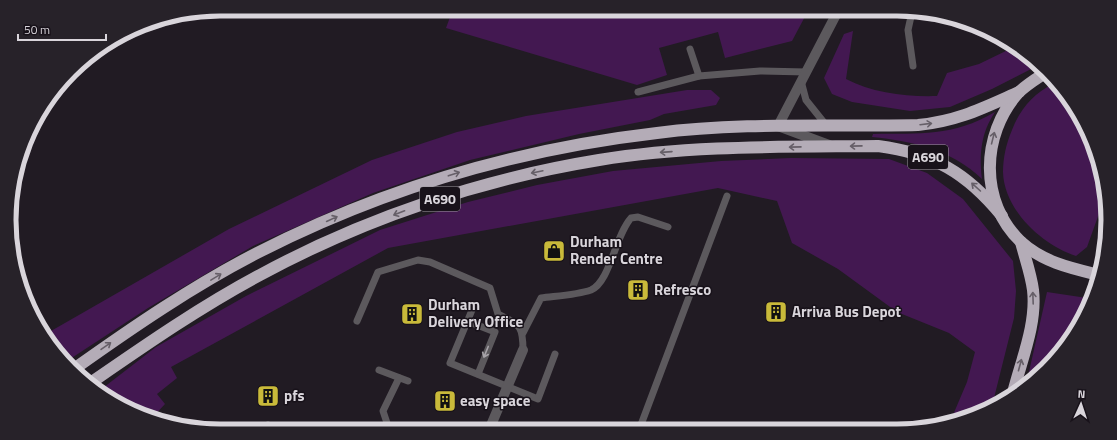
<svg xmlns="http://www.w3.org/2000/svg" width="1117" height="440" viewBox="0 0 1117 440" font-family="'Titillium Web',sans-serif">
	<rect width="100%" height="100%" fill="#211b23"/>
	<g fill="#431851">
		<polygon points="453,9 809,9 792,41 725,58 718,32 659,48 667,75 637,85 446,28"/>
		<path d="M853 31 846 79C872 93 907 97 937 96L947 73 979 64 1012 48 1036 61 1039 65 992 89 950 107 910 111 852 102 832 94 824 78 844 34Z"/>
		<path d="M1053 84 1086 126 1105 197 1087 247 1076 256C1042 245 1004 210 1003 172 1003 158 1006 144 1012 130 1020 109 1033 94 1053 84Z"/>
		<polygon points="687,90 711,90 720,98 716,105 664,114 650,120 579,134 470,160 373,193 253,246 148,308 67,361 44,335 229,229 372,160 457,132 526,116"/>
		<path d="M995 112C981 133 979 154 982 179 952 150 913 141 872 137L873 134C919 133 953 137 995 112Z"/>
		<polygon points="791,158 889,159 927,173 963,199 1013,261 1016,291 1014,318 992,406 978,415 950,422 967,382 975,352 949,333 897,312 838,269 792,243 777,201 718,188 388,248 171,367 177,378 157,394 165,404 151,419 99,391 156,347 246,296 380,230 468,202 537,185 613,171 721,161"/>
		<path d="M1047 292 1087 298C1084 310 1081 323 1074 333 1064 350 1042 375 1026 385Z"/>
	</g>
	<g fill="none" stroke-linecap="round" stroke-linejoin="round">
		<g stroke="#5c595d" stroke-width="7">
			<polyline points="899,9 933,18 939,16"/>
			<polyline points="912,12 908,30 913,66"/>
			<polyline points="690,49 699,76"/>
			<polyline points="801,81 806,100 826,125"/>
			<polyline points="638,92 699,76 760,71 806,72"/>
			<polyline points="472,310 450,363 538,399 555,354"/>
			<path d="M357 321 378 272 418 260 430 262 490 288 498 314C519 325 523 324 523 350"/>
			<polyline points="467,321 495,332 478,374"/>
			<path d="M523 333 541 298C556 296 577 295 591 290 610 282 615 236 631 218L638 217 668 227"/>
			<polyline points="379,370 408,381"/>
			<polyline points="639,430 727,196"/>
			<polyline points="262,431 268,425"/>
			<polyline points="398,431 388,426 383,411 399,378"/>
		</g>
		<g stroke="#5c595d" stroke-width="10">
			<polyline points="829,145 778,126 839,9"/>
			<polyline points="489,430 523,350"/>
		</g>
		<g stroke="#b4acb7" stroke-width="12">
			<path d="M1045 73C1036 79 1026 85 1018 93 981 135 979 202 1021 242 1043 262 1070 268 1099 275"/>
			<path d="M74 369C133 327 193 286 257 253 382 189 518 149 657 133 743 122 831 127 918 125 958 121 983 108 1019 92"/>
			<path d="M89 384C144 346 200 307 260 275 365 218 482 179 599 160 691 145 785 147 878 146 933 153 967 173 1002 216"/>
			<path d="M1013 393C1021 361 1037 324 1033 290 1031 274 1025 258 1021 242"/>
		</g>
	</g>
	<defs><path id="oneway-shaft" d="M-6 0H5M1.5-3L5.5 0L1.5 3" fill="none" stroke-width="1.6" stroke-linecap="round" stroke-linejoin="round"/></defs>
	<g stroke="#665f68">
		<use href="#oneway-shaft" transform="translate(926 124) rotate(-7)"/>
		<use href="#oneway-shaft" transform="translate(993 138) rotate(-76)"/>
		<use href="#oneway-shaft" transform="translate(856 146) rotate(179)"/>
		<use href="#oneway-shaft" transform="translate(795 147) rotate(179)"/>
		<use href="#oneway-shaft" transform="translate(666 152) rotate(176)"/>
		<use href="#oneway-shaft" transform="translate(537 172) rotate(168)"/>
		<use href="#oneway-shaft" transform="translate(454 174) rotate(-18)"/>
		<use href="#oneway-shaft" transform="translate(976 187) rotate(-138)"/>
		<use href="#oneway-shaft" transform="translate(399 213) rotate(159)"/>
		<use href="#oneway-shaft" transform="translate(332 219) rotate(-25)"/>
		<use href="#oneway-shaft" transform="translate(216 277) rotate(-31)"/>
		<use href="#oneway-shaft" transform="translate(1033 298) rotate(-92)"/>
		<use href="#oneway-shaft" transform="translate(106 346) rotate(-35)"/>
		<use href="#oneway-shaft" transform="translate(1020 365) rotate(-75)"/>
	</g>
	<use stroke="#a7a3a9" href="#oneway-shaft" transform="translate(486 352) rotate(112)"/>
	<defs>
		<g id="shop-square" transform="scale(1.15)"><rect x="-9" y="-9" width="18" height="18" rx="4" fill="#c9ba3a" stroke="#18121a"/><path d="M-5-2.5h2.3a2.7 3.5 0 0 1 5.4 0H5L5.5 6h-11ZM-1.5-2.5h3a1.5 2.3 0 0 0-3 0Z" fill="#111"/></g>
		<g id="building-square" transform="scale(1.15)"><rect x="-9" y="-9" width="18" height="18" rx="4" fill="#c9ba3a" stroke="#18121a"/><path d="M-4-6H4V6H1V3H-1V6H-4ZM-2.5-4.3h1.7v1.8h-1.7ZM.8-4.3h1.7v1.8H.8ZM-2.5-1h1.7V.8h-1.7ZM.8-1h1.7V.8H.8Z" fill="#111"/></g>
	</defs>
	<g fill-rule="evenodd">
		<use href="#shop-square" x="554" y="251"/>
		<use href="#building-square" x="638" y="290"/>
		<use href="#building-square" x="776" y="312"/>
		<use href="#building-square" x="412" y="314"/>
		<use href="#building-square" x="268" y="396"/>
		<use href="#building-square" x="445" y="401"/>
	</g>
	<g text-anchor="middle" stroke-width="3" stroke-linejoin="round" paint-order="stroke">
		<g fill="#18121a" stroke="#9f9aa1" stroke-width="1">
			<rect x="908" y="145" width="40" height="24" rx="3"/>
			<rect x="420" y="187" width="40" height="24" rx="3"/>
		</g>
		<g font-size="14" font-weight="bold" fill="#d9d5db">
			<text x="928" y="162">A690</text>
			<text x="440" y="204">A690</text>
		</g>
		<g font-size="15" font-weight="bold" fill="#d9d5db" stroke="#18121a" text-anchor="start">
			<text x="570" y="247">Durham<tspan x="570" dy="17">Render Centre</tspan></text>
			<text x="654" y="295">Refresco</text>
			<text x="428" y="310">Durham<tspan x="428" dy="17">Delivery Office</tspan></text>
			<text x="792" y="317">Arriva Bus Depot</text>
			<text x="284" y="401">pfs</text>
			<text x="460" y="406">easy space</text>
		</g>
	</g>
	<path d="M0 0H1117V440H0ZM220 16H897A204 204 0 0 1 1101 220V220A204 204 0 0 1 897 424H220A204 204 0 0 1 16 220V220A204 204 0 0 1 220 16Z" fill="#272229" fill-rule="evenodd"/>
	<path fill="none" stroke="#d9d5db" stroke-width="5" d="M220 16H897A204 204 0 0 1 1101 220V220A204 204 0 0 1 897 424H220A204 204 0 0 1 16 220V220A204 204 0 0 1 220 16Z"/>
	<g transform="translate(1081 404) rotate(3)" stroke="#18121a" stroke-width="3" paint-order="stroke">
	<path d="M0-3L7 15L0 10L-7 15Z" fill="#d9d5db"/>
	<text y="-6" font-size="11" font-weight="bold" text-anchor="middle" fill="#d9d5db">N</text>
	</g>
	<path d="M18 34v6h88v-6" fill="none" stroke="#d9d5db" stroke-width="2"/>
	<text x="24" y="34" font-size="12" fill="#d9d5db" stroke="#18121a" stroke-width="3" paint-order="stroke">50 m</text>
</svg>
